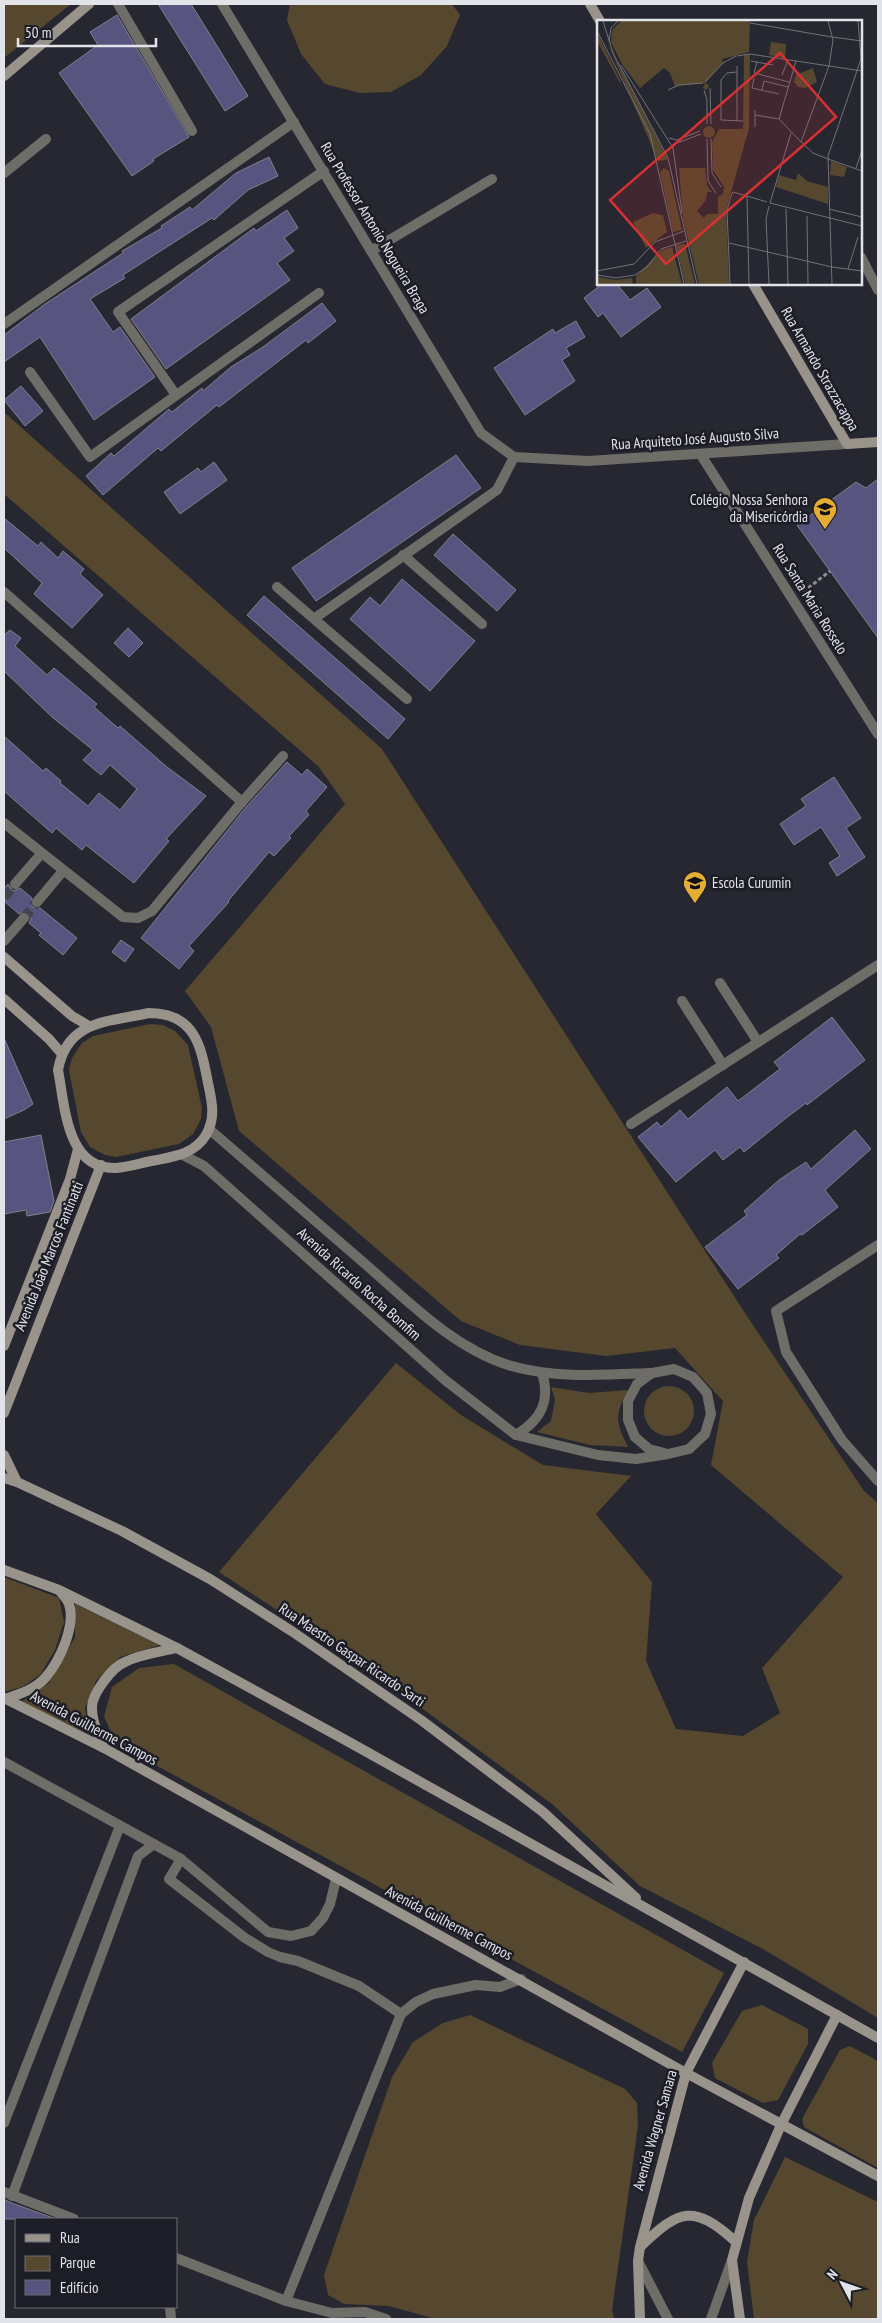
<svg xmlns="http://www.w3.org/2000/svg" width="882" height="2323" viewBox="0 0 882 2323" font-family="'PT Sans Narrow',sans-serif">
	<rect width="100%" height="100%" fill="#272731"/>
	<g fill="#55482e">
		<polygon points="4,4 71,4 4,58"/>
		<polygon points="290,4 452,4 460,15 447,46 421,75 391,92 360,93 325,84 301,54 287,20"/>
		<polygon points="4,412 382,749 743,1310 864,1491 878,1503 878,2018 761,1948 640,1886 552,1804 378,1676 219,1572 396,1363 461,1415 543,1465 631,1476 596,1514 652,1582 646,1661 676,1729 743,1736 780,1713 762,1668 843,1577 711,1465 723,1401 675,1348 606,1356 520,1345 461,1321 239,1131 211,1027 185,991 345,804 318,766 4,494"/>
		<polygon points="150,1024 163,1025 175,1031 188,1045 202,1108 201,1119 193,1134 179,1144 116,1157 105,1155 90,1147 81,1132 69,1070 72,1058 82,1043 93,1036"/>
		<circle cx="669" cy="1411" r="25"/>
		<path d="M551 1387 589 1393 628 1390C614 1416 616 1422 628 1447L590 1445 537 1432 551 1421 555 1400Z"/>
		<polygon points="4,1577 59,1598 64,1622 55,1650 40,1675 22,1687 4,1692"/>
		<polygon points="75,1604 160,1645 120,1657 96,1681 85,1708 91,1735 21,1702 49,1683 75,1637"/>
		<polygon points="174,1664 724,1973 682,2052 117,1744 104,1717 112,1687 139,1668"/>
		<polygon points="762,2005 808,2029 808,2044 778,2100 763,2103 715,2078 712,2063 742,2011"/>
		<polygon points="470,2015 625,2089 637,2103 638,2126 612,2310 614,2319 436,2319 389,2306 344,2304 328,2295 324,2275 392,2077 413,2042 443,2023"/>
		<polygon points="850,2046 878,2061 878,2168 804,2127 802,2119 840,2050"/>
		<polygon points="785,2157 878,2202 878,2319 754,2319 747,2262 754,2220"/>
	</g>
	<g fill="#575580" stroke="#7f808c">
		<polygon points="158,4 191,4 248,96 225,111"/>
		<polygon points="117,15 189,137 153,159 154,161 132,176 59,73 98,45 90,32"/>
		<polygon points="269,157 278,176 248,190 214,220 212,218 123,275 125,278 90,299 113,332 120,327 155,377 94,420 40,337 4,362 4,335 45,304 123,253 122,251 162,228 161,226 190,207 192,210 236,173"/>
		<polygon points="287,210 298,228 284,238 294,251 277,263 290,280 166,369 131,319 254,228 256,231"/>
		<polygon points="602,284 617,284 630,300 647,288 661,307 621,337 603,313 598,317 584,298"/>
		<polygon points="322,303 336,321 308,343 306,340 219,407 217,405 161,451 158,448 103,495 86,476 111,453 114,456 169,409 172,412 202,388 203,391 231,367 263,347"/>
		<polygon points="576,321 585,337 566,348 570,355 562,360 575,381 525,415 494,368 553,329 555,333"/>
		<polygon points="21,386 43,411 25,426 4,400"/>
		<polygon points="456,455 481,488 316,601 292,568"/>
		<polygon points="214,462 227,480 180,514 164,492 198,468 201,472"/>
		<polygon points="878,479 878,638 797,525 856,482 866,488"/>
		<polygon points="4,518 38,546 41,542 58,558 63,551 84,569 80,574 103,595 72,628 34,594 42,583 4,548"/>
		<polygon points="453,534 516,590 497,611 434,555"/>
		<polygon points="402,579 475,641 430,691 350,619 370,597 380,606"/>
		<polygon points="264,596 405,719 388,739 247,615"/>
		<polygon points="128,628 143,643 129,657 114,643"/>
		<polygon points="10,630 21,638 15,646 47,675 54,668 97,704 94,707 118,728 120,726 167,767 206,796 166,839 169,841 134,883 86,845 82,850 56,828 52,833 4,791 4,736 43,771 46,768 61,781 60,783 88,806 99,793 120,810 137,789 110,765 101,775 83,760 93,750 52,717 4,671 4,635"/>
		<polygon points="287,762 302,775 307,769 327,787 306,811 309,815 289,836 291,838 274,856 269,852 228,901 229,902 189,946 194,951 179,969 141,938 247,806"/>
		<polygon points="834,777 861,818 846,828 865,857 837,876 829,863 840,856 821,827 794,845 780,824 806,806 801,799"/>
		<polygon points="8,884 13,891 20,888 32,898 32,907 40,908 77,938 63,955 39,935 41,933 29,923 31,919 29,913 25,911 19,914 4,901 4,889"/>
		<polygon points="121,940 134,949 125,962 112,952"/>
		<polygon points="832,1017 865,1060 807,1105 806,1103 786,1118 744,1152 740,1147 723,1160 715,1150 676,1182 638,1137 657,1122 661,1127 680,1110 688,1119 727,1087 738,1101 780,1069 774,1062"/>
		<polygon points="4,1038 33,1104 24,1110 4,1119"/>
		<polygon points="855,1130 871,1149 825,1190 838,1207 802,1235 800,1234 776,1255 779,1258 738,1289 705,1247 747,1215 744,1211 779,1180 806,1162 811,1169"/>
		<polygon points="41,1135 54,1201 50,1212 27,1216 26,1210 4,1214 4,1142"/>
		<polygon points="4,2199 9,2202 56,2219 4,2219"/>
	</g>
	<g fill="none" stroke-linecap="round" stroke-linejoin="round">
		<g stroke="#43434d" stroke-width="10" stroke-dasharray="10 5" stroke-linecap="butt">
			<polyline points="4,897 15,884"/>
			<polyline points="24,918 37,902"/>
		</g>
		<polyline stroke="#8d8d95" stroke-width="3" stroke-dasharray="4 2.5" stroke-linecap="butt" points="803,592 830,571"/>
		<g stroke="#6f6d68" stroke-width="10">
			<polyline points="371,251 492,179"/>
			<polyline points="861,257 878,290"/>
			<polyline points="720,983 758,1042"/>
			<polyline points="682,1001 723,1065"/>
			<polyline points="631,1124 878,965"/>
			<polyline points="4,1762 181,1859 268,1932 291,1936 311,1931 323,1918 330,1904 336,1879"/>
			<polyline points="181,1859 169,1879 245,1938 268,1952 280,1957 298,1961 359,1986 401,2014 286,2301"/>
			<polyline points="401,2014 416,2002 433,1994 476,1985 500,1987 521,1979"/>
			<polyline points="4,2123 120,1826"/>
			<polyline points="4,2192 74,2219"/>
			<polyline points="12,2196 138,1856 154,1844"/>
			<polyline points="176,2258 286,2301 332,2313 365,2312 386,2319"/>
			<polyline points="638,2261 668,2319"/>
			<polyline points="170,2307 171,2319"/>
			<polyline points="711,2319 732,2260"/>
		</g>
		<g stroke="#6f6d68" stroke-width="10">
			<polyline points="118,4 192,131"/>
			<polyline points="222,4 481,433 514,457"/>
			<polyline points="4,173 46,139"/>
			<polyline points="4,324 294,122"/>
			<polyline points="30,372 90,457 319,293"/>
			<polyline points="176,395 118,312 324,171"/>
			<polyline points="701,455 878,734"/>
			<polyline points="514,457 588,461 847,444"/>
			<polyline points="403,555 482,624"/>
			<polyline points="277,587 407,699"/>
			<polyline points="4,592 242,802"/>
			<polyline points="315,618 497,490 514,457"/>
			<polyline points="4,823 123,917 138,918 152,911 242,802 283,756"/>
			<polyline points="15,884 41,854"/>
			<polyline points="37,902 63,871"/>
			<polyline points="4,941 24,918"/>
			<path d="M209 1129C261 1174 312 1218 364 1263 408 1301 452 1347 508 1365 555 1379 604 1375 651 1373"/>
			<polyline points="183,1155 204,1166 445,1380 516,1435 598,1455 636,1459 668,1454 689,1449 705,1434 711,1414 707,1393 693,1377 674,1369 652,1373 637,1384 628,1401 628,1420 635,1437 649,1449 668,1454"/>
			<polyline points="878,1245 776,1311 786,1352 842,1440 878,1481"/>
			<path d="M516 1435C541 1420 551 1401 542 1373"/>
		</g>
		<g stroke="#98948c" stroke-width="10">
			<polyline points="590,4 600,21"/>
			<polyline points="4,76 89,4"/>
			<polyline points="753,284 847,444 878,442"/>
			<polyline points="4,957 72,1016 89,1026"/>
			<polyline points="4,999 49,1039 62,1054"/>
			<path d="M149 1013C195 1013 201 1046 208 1083 212 1101 216 1118 206 1135 195 1153 177 1156 157 1160 144 1162 129 1167 116 1168 66 1170 65 1105 58 1070 67 1020 108 1022 149 1013Z"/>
			<polyline points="4,1346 70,1179 78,1149"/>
			<polyline points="4,1413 101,1165"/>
			<polyline points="4,1455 17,1482"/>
			<polyline points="4,1478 17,1482 122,1531 210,1579 293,1632 421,1720 543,1812 636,1898"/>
			<polyline points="4,1570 59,1590 177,1648 349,1742 878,2038"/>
			<polyline points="4,1698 104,1748 686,2073 878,2176"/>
			<path d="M5 1699C20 1694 36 1689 46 1677 60 1660 76 1626 69 1604 67 1599 63 1595 60 1591"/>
			<path d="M104 1748C98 1735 92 1722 92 1707 92 1694 112 1667 125 1662 141 1654 160 1652 177 1648"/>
			<path d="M641 2246C680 2209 693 2204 735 2241"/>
			<polyline points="640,2319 638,2261 640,2247 686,2073 744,1962"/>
			<polyline points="740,2319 732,2260 749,2198 781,2125 837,2015"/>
		</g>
	</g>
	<defs>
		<g id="school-pin" transform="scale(1.25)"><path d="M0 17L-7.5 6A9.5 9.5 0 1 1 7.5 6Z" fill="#e4ae35" stroke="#1d1d27"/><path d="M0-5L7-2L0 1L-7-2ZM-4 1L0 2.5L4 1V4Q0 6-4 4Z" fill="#111"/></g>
	</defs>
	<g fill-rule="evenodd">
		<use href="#school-pin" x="825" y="509"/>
		<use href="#school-pin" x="695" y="883"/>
	</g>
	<g text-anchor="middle" stroke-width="5" stroke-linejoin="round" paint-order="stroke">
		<g font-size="15" fill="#e3e3ea" stroke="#1d1d27">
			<text transform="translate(375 228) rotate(59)" y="5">Rua Professor Antonio Nogueira Braga</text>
			<text transform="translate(820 369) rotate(60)" y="5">Rua Armando Strazzacappa</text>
			<text transform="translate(695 439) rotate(-4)" y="5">Rua Arquiteto José Augusto Silva</text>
			<text transform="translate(810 599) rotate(58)" y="5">Rua Santa Maria Rosselo</text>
			<text transform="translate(49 1256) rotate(-68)" y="5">Avenida João Marcos Fantinatti</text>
			<text transform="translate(359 1284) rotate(42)" y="5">Avenida Ricardo Rocha Bomfim</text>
			<text transform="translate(352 1655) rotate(34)" y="5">Rua Maestro Gaspar Ricardo Sarti</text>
			<text transform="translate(94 1728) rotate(28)" y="5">Avenida Guilherme Campos</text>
			<text transform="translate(449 1923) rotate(28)" y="5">Avenida Guilherme Campos</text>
			<text transform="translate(655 2130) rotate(-74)" y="5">Avenida Wagner Samara</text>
		</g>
		<g font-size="15" fill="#e3e3ea" stroke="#1d1d27" text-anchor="end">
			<text x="808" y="505">Colégio Nossa Senhora<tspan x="808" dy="17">da Misericórdia</tspan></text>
			<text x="712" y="888" text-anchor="start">Escola Curumin</text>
		</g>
	</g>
	<g transform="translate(597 20)">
		<rect width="265" height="265" fill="#272731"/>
		<path d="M24 1H153L152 32 125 39 126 43 108 63 112 65 110 70 106 68 108 63 78 66 73 53 67 48 43 68 25 44 14 22 15 10ZM0 13 24 62 23 63 0 21ZM174 22 189 24 188 38 172 35ZM11 24 70 138 69 140 61 141ZM153 34 152 108 129 190 132 264H102L86 199 82 148H108L110 165 115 172H110L109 180 100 191 107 198 110 194H121V177L126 174 127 167 116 150 115 122 122 109H146L147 35ZM216 48 220 62 208 68 201 67 197 62 199 55ZM106 112a6 6 0 1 1 12 0a6 6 0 1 1-12 0ZM234 141 250 147 247 157 233 155ZM67 148 72 151 85 210 76 212 63 152ZM201 153 210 161 231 167V184L179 167 182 155 199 160ZM56 193 66 195 70 212 49 228 36 202ZM86 224H88L98 264H88L79 225ZM75 227 85 264H39V256L65 230ZM0 257 19 260 35 258 36 264H0Z" fill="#55482e"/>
		<path fill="none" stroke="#72727b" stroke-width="1" d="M6 1 16 33 71 138 100 264M231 1 236 20 232 46 204 122 216 133 231 139M153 3 235 17M0 11 53 114 87 264M235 17 265 21M12 21 14 8 21 1M140 36 153 34 265 51M154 41 176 45M160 42 157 53 192 62M24 45 76 128 85 193M140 52 130 53 124 60V100L146 101M185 55 191 40M157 58 155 68 182 74M108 62 126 43 139 36M113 68 114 104M71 70 82 65 106 63M107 70 110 80V104M165 70 167 61 191 67M158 90V107M158 95 182 99M182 99 199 41M182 99 204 122M140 101V46M194 113 173 183 265 206M72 118 80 120 103 111M110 119 111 161 119 173M114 119 115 153 124 167M76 127 80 123 104 114M231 139 265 151M259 148 265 130M150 176 152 264M189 189 191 264M232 189 265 197M210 196 211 264M132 223 235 247M235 247 265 251M251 249 261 217M0 251 37 244 58 222 87 211M0 255 19 258 38 255 50 247 64 229 89 221M133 264 130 190 134 176 136 172 170 182M172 264 169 199 172 186M235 264 231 136 264 39 261 1"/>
		<path fill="#d73132" fill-opacity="0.15" stroke="#d73132" stroke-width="2.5" d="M183 33 239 97 69 244 13 180Z"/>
		<rect width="265" height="265" fill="none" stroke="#e3e3ea" stroke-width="2.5"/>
	</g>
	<rect width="882" height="2323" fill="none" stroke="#e3e3ea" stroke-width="10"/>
	<rect x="15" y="2218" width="162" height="90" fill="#1d1d27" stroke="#6c6c75"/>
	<rect x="25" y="2234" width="25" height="8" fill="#98948c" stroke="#6c6c75"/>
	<text x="60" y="2243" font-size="15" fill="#e3e3ea">Rua</text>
	<rect x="25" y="2256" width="25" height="15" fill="#55482e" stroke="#6c6c75"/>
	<text x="60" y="2268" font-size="15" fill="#e3e3ea">Parque</text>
	<rect x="25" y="2280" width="25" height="15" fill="#575580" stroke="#6c6c75"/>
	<text x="60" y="2293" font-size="15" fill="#e3e3ea">Edifício</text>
	<g transform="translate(842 2283) rotate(311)" stroke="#1d1d27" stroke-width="4" paint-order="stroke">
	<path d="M0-4L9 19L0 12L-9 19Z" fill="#e3e3ea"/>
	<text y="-8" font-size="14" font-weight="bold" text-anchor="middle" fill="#e3e3ea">N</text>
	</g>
	<path d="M18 38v8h138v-8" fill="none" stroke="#e3e3ea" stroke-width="2.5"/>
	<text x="25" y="38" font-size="15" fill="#e3e3ea" stroke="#1d1d27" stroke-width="4" paint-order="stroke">50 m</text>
</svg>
